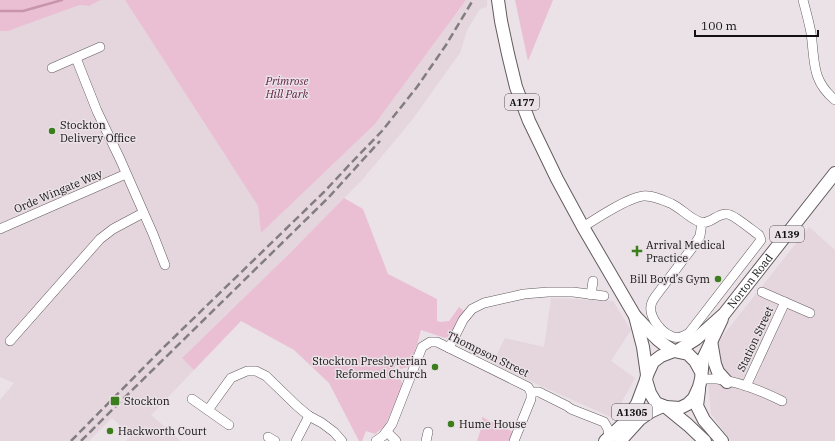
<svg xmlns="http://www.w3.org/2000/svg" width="835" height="441" viewBox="0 0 835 441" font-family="'IBM Plex Serif',serif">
	<rect width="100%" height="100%" fill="#eae2e6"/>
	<g fill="#e5d5dd">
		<polygon points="101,0 125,0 258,206 261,233 375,124 466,0 487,0 487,7 480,9 467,30 460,53 412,120 362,180 290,253 182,358 194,370 151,415 181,441 126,441 131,436 112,418 89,441 0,441 0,400 14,383 0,377 0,31 8,31 77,6 82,5 89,6"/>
		<polygon points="809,227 835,250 835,441 731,441 711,414 706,357"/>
		<polygon points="551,298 613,301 631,330 611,361 635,378 613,418 492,364 505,338 544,347"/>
	</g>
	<g fill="#eabfd3">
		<polygon points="0,0 101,0 89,6 82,5 77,6 8,31 0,31"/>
		<polygon points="125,0 466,0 375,124 261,233 258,206"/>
		<polygon points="515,0 553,0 528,61"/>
		<path d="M344 198 363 209 388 274 437 299V321L441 322 449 321 459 307 464 311C460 320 455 336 445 338L421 330 417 345 409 367 400 369 397 362 392 375 398 374 403 385 385 426 375 434 366 431 362 441H359L329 383 294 350 241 321 194 370 182 358 290 253Z"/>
		<polygon points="482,417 513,432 510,441 477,441 483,423"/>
	</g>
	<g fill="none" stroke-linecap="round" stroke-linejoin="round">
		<polyline stroke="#c894ae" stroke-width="2.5" points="0,11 23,11 62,0"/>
		<g stroke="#625b5e" stroke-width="10">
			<g id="minor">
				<path d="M803 0C806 11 809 22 811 33 815 61 811 80 835 100"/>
				<polyline points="76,58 97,111 120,159 153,234 165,265"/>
				<polyline points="52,68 100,47"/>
				<path d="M583 227C597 218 627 198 643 196 653 195 663 200 672 204 682 209 689 218 700 222 710 225 716 214 726 214 732 213 753 231 759 235L761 240 689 333C683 337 677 339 671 336 661 332 649 317 651 306 651 303 653 300 655 297L695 244 700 236 702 222"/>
				<polyline points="0,229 126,174"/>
				<polyline points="762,292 810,313"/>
				<polyline points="591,295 593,281"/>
				<polyline points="10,341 100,239 113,229 143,213"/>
				<polyline points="449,348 463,320 472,309 484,303 524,294 548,292 573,292 604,296"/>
				<path d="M701 379C706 379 712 379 717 379 740 382 762 391 782 401"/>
				<polyline points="746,386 785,302"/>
				<polyline points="192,399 229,425"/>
				<polyline points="208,410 231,378 247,371 256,371 266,376 297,406 309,416 322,423 334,432 342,441"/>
				<polyline points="387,432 396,441"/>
				<polyline points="268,437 275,441"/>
				<polyline points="296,441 309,416"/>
				<polyline points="376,441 383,436 392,424 422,347 430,342 437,342 528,387 531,392 539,392 567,406 571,409 604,422 608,429 609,438"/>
				<polyline points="426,441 428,432"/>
				<polyline points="514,441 531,399 531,392"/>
			</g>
		</g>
		<g stroke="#625b5e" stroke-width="14">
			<g id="major">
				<polyline points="498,0 501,21 508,54 516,87 529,121 557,179 583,227 635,316 643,347 647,375"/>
				<path d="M635 316C648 329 657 342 674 351"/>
				<polyline points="711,341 715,364 718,372 727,382"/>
				<path id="s1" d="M677 351 696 339 724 314 835 173"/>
				<polyline points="701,372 695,361 688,354 674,351 661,356 653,362 647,375 646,380 650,393 656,403 666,407 680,408 688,404 694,398 699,387 701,379 703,359 722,319"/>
				<polyline points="699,390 697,406 704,420 722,441"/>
				<polyline points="666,407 688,425 705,441"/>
				<polyline points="605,441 623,424 637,404 646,380"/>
				<polyline points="620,441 640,419 650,412 663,406"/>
			</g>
		</g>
		<use href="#minor" stroke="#fff" stroke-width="9"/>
		<use href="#major" stroke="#fff" stroke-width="12"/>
		<g stroke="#827d80" stroke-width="2.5" stroke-dasharray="8 4" stroke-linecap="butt">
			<polyline points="71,441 163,348 324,192 353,161 382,131 417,87 446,45 473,0"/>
			<polyline points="81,441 119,403 329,197 380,141"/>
		</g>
	</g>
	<g fill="#3c7d1d" stroke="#eae2e6" stroke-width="1.5">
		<circle cx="52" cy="131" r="4"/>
		<path d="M635 245h4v4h4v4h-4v4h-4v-4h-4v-4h4z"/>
		<circle cx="718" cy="279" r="4"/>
		<circle cx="435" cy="367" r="4"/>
		<rect x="110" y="396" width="10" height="10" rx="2"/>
		<circle cx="451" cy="424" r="4"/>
		<circle cx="110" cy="431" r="4"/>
	</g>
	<g text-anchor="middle" stroke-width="3" stroke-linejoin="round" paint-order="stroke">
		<g fill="#eae2e6" stroke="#545052" stroke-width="1">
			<rect x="505" y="94" width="34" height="16" rx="3"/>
			<rect x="770" y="226" width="34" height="16" rx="3"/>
			<rect x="612" y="404" width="40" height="16" rx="3"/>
		</g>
		<g font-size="10" font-weight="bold" fill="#131112">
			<text x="522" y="106">A177</text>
			<text x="787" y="238">A139</text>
			<text x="632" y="416">A1305</text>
		</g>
		<g font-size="11" font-style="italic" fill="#622448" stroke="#eae2e6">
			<text x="287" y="85">Primrose<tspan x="287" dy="13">Hill Park</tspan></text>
		</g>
		<g font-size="11" fill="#131112" stroke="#eae2e6" text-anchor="start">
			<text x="60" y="129">Stockton<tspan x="60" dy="13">Delivery Office</tspan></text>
			<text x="646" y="249">Arrival Medical<tspan x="646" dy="13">Practice</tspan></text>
			<text x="710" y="283" text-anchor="end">Bill Boyd’s Gym</text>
			<text x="427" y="365" text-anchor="end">Stockton Presbyterian<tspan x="427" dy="13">Reformed Church</tspan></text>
			<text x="124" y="405">Stockton</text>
			<text x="459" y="428">Hume House</text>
			<text x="118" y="435">Hackworth Court</text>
		</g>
		<g font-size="11" fill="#131112" stroke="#eae2e6">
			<text transform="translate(58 191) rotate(-23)" y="4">Orde Wingate Way</text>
			<text dy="4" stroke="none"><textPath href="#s1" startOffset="102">Norton Road</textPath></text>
			<text transform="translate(755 339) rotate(-65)" y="4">Station Street</text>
			<text transform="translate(488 354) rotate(26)" y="4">Thompson Street</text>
		</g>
	</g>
	<path d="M695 30v6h123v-6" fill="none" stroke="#131112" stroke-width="2"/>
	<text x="701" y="30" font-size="12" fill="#131112" stroke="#eae2e6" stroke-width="3" paint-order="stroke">100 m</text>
</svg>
